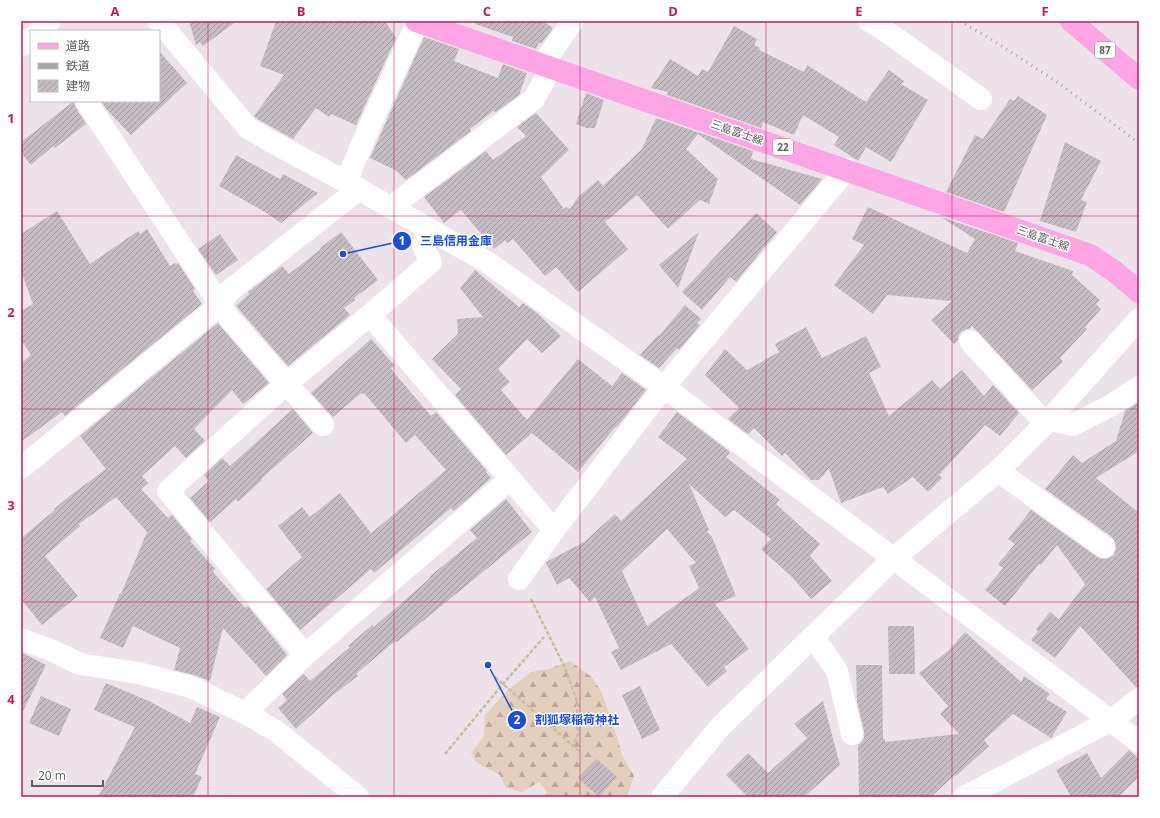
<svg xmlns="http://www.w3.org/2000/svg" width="1160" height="818" viewBox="0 0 1160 818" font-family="'Open Sans','Noto Sans JP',sans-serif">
	<defs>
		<pattern id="forest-firs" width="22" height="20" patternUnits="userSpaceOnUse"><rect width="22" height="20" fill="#e4cfbe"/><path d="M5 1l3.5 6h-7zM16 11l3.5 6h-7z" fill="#bcab9d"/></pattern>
		<pattern id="building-hatch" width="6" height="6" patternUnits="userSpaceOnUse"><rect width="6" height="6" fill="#c5bcc4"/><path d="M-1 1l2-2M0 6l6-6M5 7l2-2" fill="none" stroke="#a39ca2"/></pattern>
	</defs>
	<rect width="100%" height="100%" fill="#ede1ea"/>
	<polygon fill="url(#forest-firs)" points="570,661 592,677 602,693 617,737 622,755 634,776 627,797 544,797 547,792 539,782 522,792 506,788 500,775 477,763 471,754 484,736 485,715 507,691 531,672 548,669"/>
	<g fill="url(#building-hatch)" fill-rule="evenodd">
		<polygon points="189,21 237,21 203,46 200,42 196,45"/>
		<polygon points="276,21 385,21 396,38 356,125 331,114 329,117 316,108 293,139 259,120 254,116 284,75 260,66"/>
		<polygon points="476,21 547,21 546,23 553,28 541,44 539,42 536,49 512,41 513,37 475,24"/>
		<polygon points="734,26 757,39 754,45 760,48 759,50 804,72 807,65 866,102 889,70 904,81 901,84 928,100 891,162 866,147 858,161 834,145 839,137 803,115 794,135 763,122 761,128 667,95 668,92 651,88 670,59 698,76 702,69 708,72"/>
		<polygon points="424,37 459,49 454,61 498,78 503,64 527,73 519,95 496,112 493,111 470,129 471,131 406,180 395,170 370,158"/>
		<polygon points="159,51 187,83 131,135 107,110 101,101 159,101"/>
		<polygon points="586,93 604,100 595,128 587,128 576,124"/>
		<polygon points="1018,96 1047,115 1004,212 946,192 975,135 983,139 1010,99 1014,101"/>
		<polygon points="74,101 76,108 86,124 55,148 53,146 31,165 21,153 21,142"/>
		<polygon points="536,113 569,150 541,177 564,209 566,207 570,209 578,197 598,180 603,186 642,149 656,118 753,151 751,159 822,179 800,205 698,134 686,149 718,179 709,204 700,200 668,229 637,195 605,222 628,249 578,292 556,267 545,276 513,239 507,243 505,240 494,249 461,210 444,223 424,197 486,151 493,160 526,136 517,127"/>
		<polygon points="1065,142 1101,161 1081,200 1087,202 1076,232 1040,221"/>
		<polygon points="236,155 280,179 283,174 318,193 281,223 265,212 219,186"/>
		<polygon points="868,207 967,253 975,239 941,217 1018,243 1015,251 1073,271 1072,275 1100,300 1096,304 1101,309 1085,327 1087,329 1060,358 1063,362 1032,390 979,333 972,326 969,329 967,329 961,332 958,337 958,340 954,344 931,320 952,301 887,295 873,314 834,285 864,245 852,239"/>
		<polygon points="57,211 90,264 138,231 140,234 147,229 170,266 175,263 176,264 178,263 195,289 193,291 202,304 65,416 62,412 21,442 21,363 31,355 21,340 21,311 33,304 21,271 21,234"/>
		<polygon points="756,213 777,232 736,282 730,277 702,310 682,292"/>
		<polygon points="341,232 378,280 354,298 355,300 344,308 350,315 288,366 236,306 249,294 248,292 282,266 289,274 321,249 320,248"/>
		<polygon points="699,232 678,288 659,265"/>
		<polygon points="220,234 238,260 216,275 198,249"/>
		<polygon points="475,270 519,307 523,303 537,313 561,336 542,353 527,339 498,369 510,382 501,390 527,420 578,359 612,386 622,373 642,387 646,390 617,427 616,426 578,472 532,433 506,455 455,395 461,389 432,359 458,334 457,319 483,317 460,288"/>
		<polygon points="685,305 701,319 697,323 700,325 679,350 677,348 659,368 640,355 658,335 659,336"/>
		<polygon points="218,323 269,383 243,404 232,390 194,429 205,441 186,458 175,446 142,476 148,483 141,489 168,518 172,515 192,539 190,541 215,569 213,572 245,608 248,606 287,655 266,676 223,628 210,681 194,675 174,670 180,648 133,626 123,648 100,638 120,593 121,594 147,532 116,497 79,524 80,526 45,556 78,596 42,625 21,599 21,538 55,510 54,509 67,498 106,469 80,436"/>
		<polygon points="806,327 822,358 866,336 881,367 869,373 889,416 932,380 940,389 962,370 984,396 993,385 1019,413 1000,436 985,425 939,475 942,478 928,492 913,477 888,494 883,487 841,503 829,469 819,480 811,480 785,453 782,456 754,428 748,434 728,419 739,408 705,375 725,349 747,370 779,352 775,344"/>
		<polygon points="371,339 395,366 391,369 431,416 436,412 487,471 486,472 491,478 454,511 451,508 374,573 371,569 300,630 266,589 302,557 278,526 302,507 310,517 340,493 371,533 381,525 446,470 415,435 406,443 364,393 363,394 361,393 333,417 311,393"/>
		<polygon points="1139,402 1139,451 1096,478 1139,513 1139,687 1136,687 1080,626 1055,658 1031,640 1038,631 1036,629 1050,612 1059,619 1085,584 1057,545 1041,565 1039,564 1005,606 985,590 1003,568 998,564 1015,544 1008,539 1031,510 1097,557 1103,559 1109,558 1114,555 1116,548 1115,542 1112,537 1045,489 1073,455 1082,463 1116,441 1125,411"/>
		<polygon points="293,409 313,433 261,479 262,480 238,502 236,499 210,522 190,498 209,481 204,475 222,458 230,466"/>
		<path d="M677 412 730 452 726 457 780 500 776 504 820 544 810 556 832 581 811 599 792 577 761 549 771 539 734 510 725 517 689 484 709 530 707 532 712 537 736 596 715 604 749 649 724 667 727 671 708 687 671 644 621 670 611 652 619 648 595 597 590 602 569 578 557 585 546 563 548 561 584 542 615 514 621 521 687 459 658 437ZM667 529 696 563 689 566 699 588 647 626 622 571Z"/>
		<polygon points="506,499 532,532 397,642 395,641 356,674 358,676 333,695 296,729 278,708 287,700 282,694 304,674 310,681 350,647 348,646 372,625 374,627 430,578 429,577 477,538 470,530"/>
		<polygon points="888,626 914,626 915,674 889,674"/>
		<polygon points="965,632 1021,682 1024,676 1050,694 1046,699 1067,712 1051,738 1013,714 984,740 989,746 956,776 955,775 931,797 859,797 858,745 861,743 864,738 864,731 857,701 856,665 882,665 883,739 885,739 885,742 959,734 940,714 948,706 919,673 948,651"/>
		<polygon points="21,652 46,665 21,715"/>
		<polygon points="106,683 149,701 190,723 197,707 220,717 195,774 202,777 193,797 98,797 135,727 94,710"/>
		<polygon points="640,686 660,730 642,739 622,695"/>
		<polygon points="41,696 71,709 59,736 29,723"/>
		<polygon points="823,701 840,765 804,797 748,797 726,775 748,753 768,773 807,738 794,724"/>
		<polygon points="1129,750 1139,759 1139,777 1118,797 1071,797 1056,770 1087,753 1101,778"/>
		<polygon points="597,759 617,777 599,797 578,778"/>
	</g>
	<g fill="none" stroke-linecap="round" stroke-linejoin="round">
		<g stroke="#ccbe9b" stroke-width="2.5" stroke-dasharray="4 2" stroke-linecap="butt">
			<polyline points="531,599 565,668 577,701 578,734 573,746"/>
			<polyline points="495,677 579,751"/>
			<polyline points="445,754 503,684 544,637"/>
		</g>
		<g stroke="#fff" stroke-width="22">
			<polyline points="159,21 248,128 272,142 346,182 487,262 664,387 1139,742"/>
			<polyline points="869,21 883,29 981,99"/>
			<polyline points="39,31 50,21"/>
			<polyline points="21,46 31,38"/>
			<polyline points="542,65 573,21"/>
			<polyline points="86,101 229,318 323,425"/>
			<polyline points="346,182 371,123 418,21"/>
			<polyline points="393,208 400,200 534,99 551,68"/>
			<polyline points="370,315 431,262 423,246 428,228"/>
			<polyline points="970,341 1046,424"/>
			<polyline points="1049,420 1073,425 1110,406 1139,387"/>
			<polyline points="21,468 220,305 228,292 359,189"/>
			<polyline points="998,471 1104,547"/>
			<polyline points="519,579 554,530 664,387 847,169"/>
			<polyline points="813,636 837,671 852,734"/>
			<polyline points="21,639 51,650 80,664 138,673 191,687 245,713 276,731 358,797"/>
			<polyline points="305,655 168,491 286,384 370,315 554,530"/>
			<polyline points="245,713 305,655 510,479"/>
			<polyline points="662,797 721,726 893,559 998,471 1049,420 1139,319"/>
			<polyline points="964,797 1110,721 1139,699"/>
		</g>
		<g stroke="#fea6e5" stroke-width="22">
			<polyline points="416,21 1090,255 1114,271 1139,292"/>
			<polyline points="1071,21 1139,79"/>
		</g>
		<polyline stroke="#a4a7a4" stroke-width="3" stroke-dasharray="1 5" stroke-linecap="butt" points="960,21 994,41 1057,82 1139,143"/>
	</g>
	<path fill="none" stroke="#c2185b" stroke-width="1" stroke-opacity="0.55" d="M208 21V797M394 21V797M580 21V797M766 21V797M952 21V797M21 216H1139M21 409H1139M21 602H1139"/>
	<g text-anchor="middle" stroke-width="3" stroke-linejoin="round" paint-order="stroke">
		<g fill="#fff" stroke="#8c918c" stroke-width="1">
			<rect x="1095" y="42" width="20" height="16" rx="3"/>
			<rect x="773" y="139" width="20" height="16" rx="3"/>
		</g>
		<g font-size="10" font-weight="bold" fill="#5a625a">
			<text x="1105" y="54">87</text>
			<text x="783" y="151">22</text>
		</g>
		<g font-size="11" fill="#5a625a" stroke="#fff">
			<text transform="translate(737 132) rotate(19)" y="4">三島富士線</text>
			<text transform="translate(1043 238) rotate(19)" y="4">三島富士線</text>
		</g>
	</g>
	<path fill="none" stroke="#1d4ed8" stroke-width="1.5" d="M343 254L402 241M488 665L517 720"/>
	<g fill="#1d4ed8" stroke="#fff" stroke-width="1.5">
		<circle cx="343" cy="254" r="4"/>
		<circle cx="488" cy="665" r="4"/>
		<circle cx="402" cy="241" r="10"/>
		<circle cx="517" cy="720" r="10"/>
	</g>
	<g font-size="12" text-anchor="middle" font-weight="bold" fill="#fff">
		<text x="402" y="245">1</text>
		<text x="517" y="724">2</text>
	</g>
	<g font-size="12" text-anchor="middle" font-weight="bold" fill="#1d4ed8" stroke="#fff" stroke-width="3" stroke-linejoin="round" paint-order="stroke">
		<text x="456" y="245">三島信用金庫</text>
		<text x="577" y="724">割狐塚稲荷神社</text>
	</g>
	<rect width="1160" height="818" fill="none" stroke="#ffffff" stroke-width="44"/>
	<rect x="30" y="30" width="130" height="72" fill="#ffffff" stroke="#bdc0bd"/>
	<rect x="38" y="43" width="20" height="6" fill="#fea6e5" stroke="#bdc0bd"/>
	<text x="66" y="50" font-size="12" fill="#5a625a">道路</text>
	<rect x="38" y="63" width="20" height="6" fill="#a4a7a4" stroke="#bdc0bd"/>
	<text x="66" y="70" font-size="12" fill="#5a625a">鉄道</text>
	<rect x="38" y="80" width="20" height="12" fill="url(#building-hatch)" stroke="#bdc0bd"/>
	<text x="66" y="90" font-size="12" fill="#5a625a">建物</text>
	<path d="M32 780v6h71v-6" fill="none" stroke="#5a625a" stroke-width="2"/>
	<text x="38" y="780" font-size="12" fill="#5a625a" stroke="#ffffff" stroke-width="3" paint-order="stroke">20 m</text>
	<rect x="22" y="22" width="1116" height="774" fill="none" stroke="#c2185b" stroke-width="1.5"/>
	<g font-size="13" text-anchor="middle" font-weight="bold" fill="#c2185b">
		<text x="115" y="16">A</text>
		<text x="301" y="16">B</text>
		<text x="487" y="16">C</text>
		<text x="673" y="16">D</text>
		<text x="859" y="16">E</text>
		<text x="1045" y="16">F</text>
		<text x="11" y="123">1</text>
		<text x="11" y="317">2</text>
		<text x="11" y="510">3</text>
		<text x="11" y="704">4</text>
	</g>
</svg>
